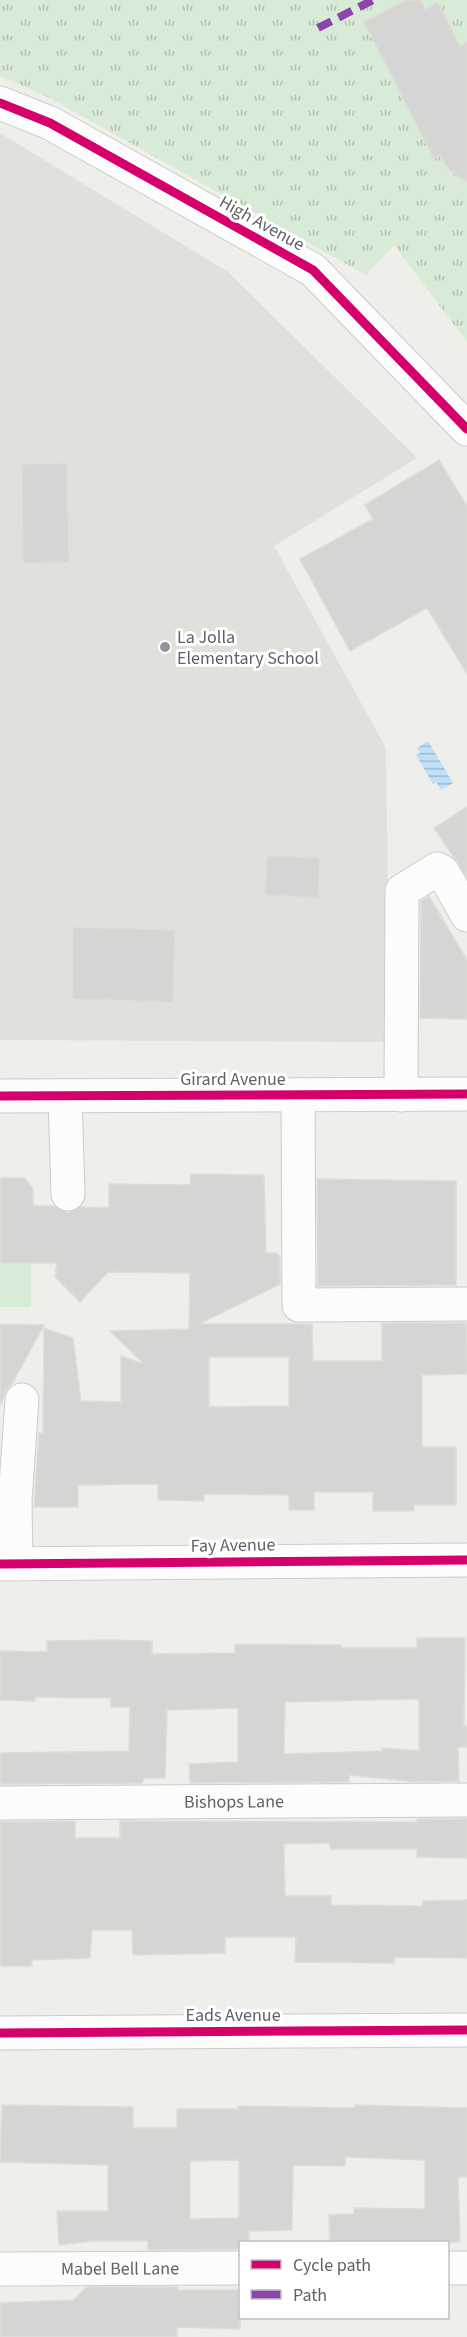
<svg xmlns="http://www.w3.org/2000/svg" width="467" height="2337" viewBox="0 0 467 2337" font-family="'Source Sans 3',sans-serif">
	<defs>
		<pattern id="grass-tufts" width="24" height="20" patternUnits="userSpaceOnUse" patternTransform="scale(1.5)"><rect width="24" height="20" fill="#d8ebd6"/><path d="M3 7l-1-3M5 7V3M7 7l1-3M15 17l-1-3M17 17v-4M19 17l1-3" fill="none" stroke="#b2c2b1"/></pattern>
		<pattern id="water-rules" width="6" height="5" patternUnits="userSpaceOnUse" patternTransform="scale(1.5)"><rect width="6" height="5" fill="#bfe0f9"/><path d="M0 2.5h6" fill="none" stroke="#9eb9cd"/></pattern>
	</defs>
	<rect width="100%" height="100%" fill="#efeeea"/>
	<polygon fill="#e2e0da" points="0,133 228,272 417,458 274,546 386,748 390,1042 0,1040"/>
	<polygon fill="url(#grass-tufts)" points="0,0 467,0 467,342 394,245 366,275 50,98 0,76"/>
	<rect fill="#d8ebd6" x="0" y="1263" width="31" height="44"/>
	<polygon fill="url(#water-rules)" points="428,741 453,783 441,790 436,782 433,784 416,755 420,753 417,748"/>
	<g fill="#d6d5d3" stroke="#deddd9" stroke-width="1.5" fill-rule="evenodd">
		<polygon points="406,0 420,0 425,9 438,2 460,46 467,42 467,182 448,169 441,155 434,159 364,22"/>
		<polygon points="439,460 467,506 467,674 427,608 350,651 300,559 373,519 365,505"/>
		<polygon points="67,463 69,562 23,563 22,464"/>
		<polygon points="467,807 467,877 434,828"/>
		<polygon points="267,856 320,858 318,898 265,895"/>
		<polygon points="429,896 467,960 467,1019 420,1018 421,901"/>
		<polygon points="73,927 175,930 173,1002 72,999"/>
		<path d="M191 1174 264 1175 266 1253H277L280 1257V1284L199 1324H312L313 1361H382V1323H466L467 1374 422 1375V1447H456V1505H414V1511H373V1492H314V1510H289V1495L204 1494V1501L158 1500V1484L78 1485V1507H34L39 1433H43L44 1328 73 1338 81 1401 121 1402V1356L144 1364 110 1331 189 1329 190 1273 108 1272 80 1302 55 1277 57 1263H0V1178H25L33 1189V1206H55L68 1213 81 1207 109 1208V1184L190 1185ZM209 1357H289V1406L209 1407Z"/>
		<polygon points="317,1179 456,1181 456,1285 318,1286"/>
		<polygon points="0,1324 44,1325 12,1384 6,1390 0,1407"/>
		<path d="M417 1638H465L464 1726H467V1747H458L459 1781 417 1782 349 1775V1782L190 1783 189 1764 238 1762V1708L167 1710 165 1778H144L142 1783 0 1784V1753L129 1751 130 1707H111V1698L35 1697V1701L0 1700V1651L47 1652V1641L108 1640 152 1641V1654L235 1653V1644L341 1645V1648H417ZM419 1699V1751L382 1748V1751L284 1754 285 1702Z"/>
		<polygon points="417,1819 467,1819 467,1858 417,1857 417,1849 330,1849 330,1843 284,1844 285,1896 331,1896 331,1905 423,1906 423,1901 467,1900 467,1958 394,1957 394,1963 295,1962 296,1937 225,1937 225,1953 133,1955 132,1930 92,1930 90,1958 32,1960 32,1966 0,1966 0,1822 75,1821 75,1838 120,1838 120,1821 417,1822"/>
		<path d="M2 2105 133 2107V2128H177V2109H238V2106L355 2108V2105L467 2108V2177H458L460 2242H330L329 2215 354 2214V2208L425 2209V2160L345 2157V2166L293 2165 292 2230 249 2231V2242H240V2249L148 2250V2241H93L59 2245 57 2211H108V2165L0 2162ZM239 2160V2218L190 2219V2161Z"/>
		<polygon points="86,2287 177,2287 177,2290 240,2290 240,2329 177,2327 177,2337 0,2337 0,2303 74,2300"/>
	</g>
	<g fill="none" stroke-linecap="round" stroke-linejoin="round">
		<g stroke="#cbcccc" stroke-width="35">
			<g id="minor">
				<polyline points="0,103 50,123 313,270 467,429"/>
				<polyline points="298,1095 299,1305 467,1304"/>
				<polyline points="401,1095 402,891 437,869 443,872 467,915"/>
				<polyline points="0,1096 467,1094"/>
				<polyline points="65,1096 68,1194"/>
				<polyline points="0,1564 467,1560"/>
				<polyline points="16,1564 15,1500 22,1400"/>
				<path id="s1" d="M0 1803 467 1800"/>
				<polyline points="0,2033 467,2030"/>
				<polyline points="448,2268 467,2268"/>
				<path id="s2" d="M0 2269 240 2268"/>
			</g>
		</g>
		<use href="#minor" stroke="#fdfcfc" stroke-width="33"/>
		<polyline stroke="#8e44ad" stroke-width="8" stroke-dasharray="15 8" stroke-linecap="butt" points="318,28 373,0"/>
		<g stroke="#fff" stroke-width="13">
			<g id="cycleway">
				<polyline points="0,103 50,123 313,270 467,429"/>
				<polyline points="0,1096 467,1094"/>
				<polyline points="0,1564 467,1560"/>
				<polyline points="0,2033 467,2030"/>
			</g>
		</g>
		<use href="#cycleway" stroke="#d6006c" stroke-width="9"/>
	</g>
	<circle fill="#919496" stroke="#fff" stroke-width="2" cx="165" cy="647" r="6"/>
	<g text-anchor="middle" stroke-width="6" stroke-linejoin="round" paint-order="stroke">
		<g font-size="18" fill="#5f6368" stroke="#fff">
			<text transform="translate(262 223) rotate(29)" y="6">High Avenue</text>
			<text x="233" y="1085">Girard Avenue</text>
			<text transform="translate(233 1545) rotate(-1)" y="6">Fay Avenue</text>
			<text dy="6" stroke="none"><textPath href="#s1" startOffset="234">Bishops Lane</textPath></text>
			<text x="233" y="2021">Eads Avenue</text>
			<text dy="6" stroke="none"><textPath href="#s2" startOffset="120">Mabel Bell Lane</textPath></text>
		</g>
		<g font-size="18" fill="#5f6368" stroke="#fff" text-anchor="start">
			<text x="177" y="643">La Jolla<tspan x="177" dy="21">Elementary School</tspan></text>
		</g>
	</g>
	<rect x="239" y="2241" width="210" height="78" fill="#ffffff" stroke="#bfc1c3" stroke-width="1.5"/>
	<rect x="251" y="2260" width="30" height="9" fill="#d6006c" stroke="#bfc1c3" stroke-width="1.5"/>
	<text x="293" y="2271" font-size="18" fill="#5f6368">Cycle path</text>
	<rect x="251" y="2290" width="30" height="9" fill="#8e44ad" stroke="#bfc1c3" stroke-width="1.5"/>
	<text x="293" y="2301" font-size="18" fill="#5f6368">Path</text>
</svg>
